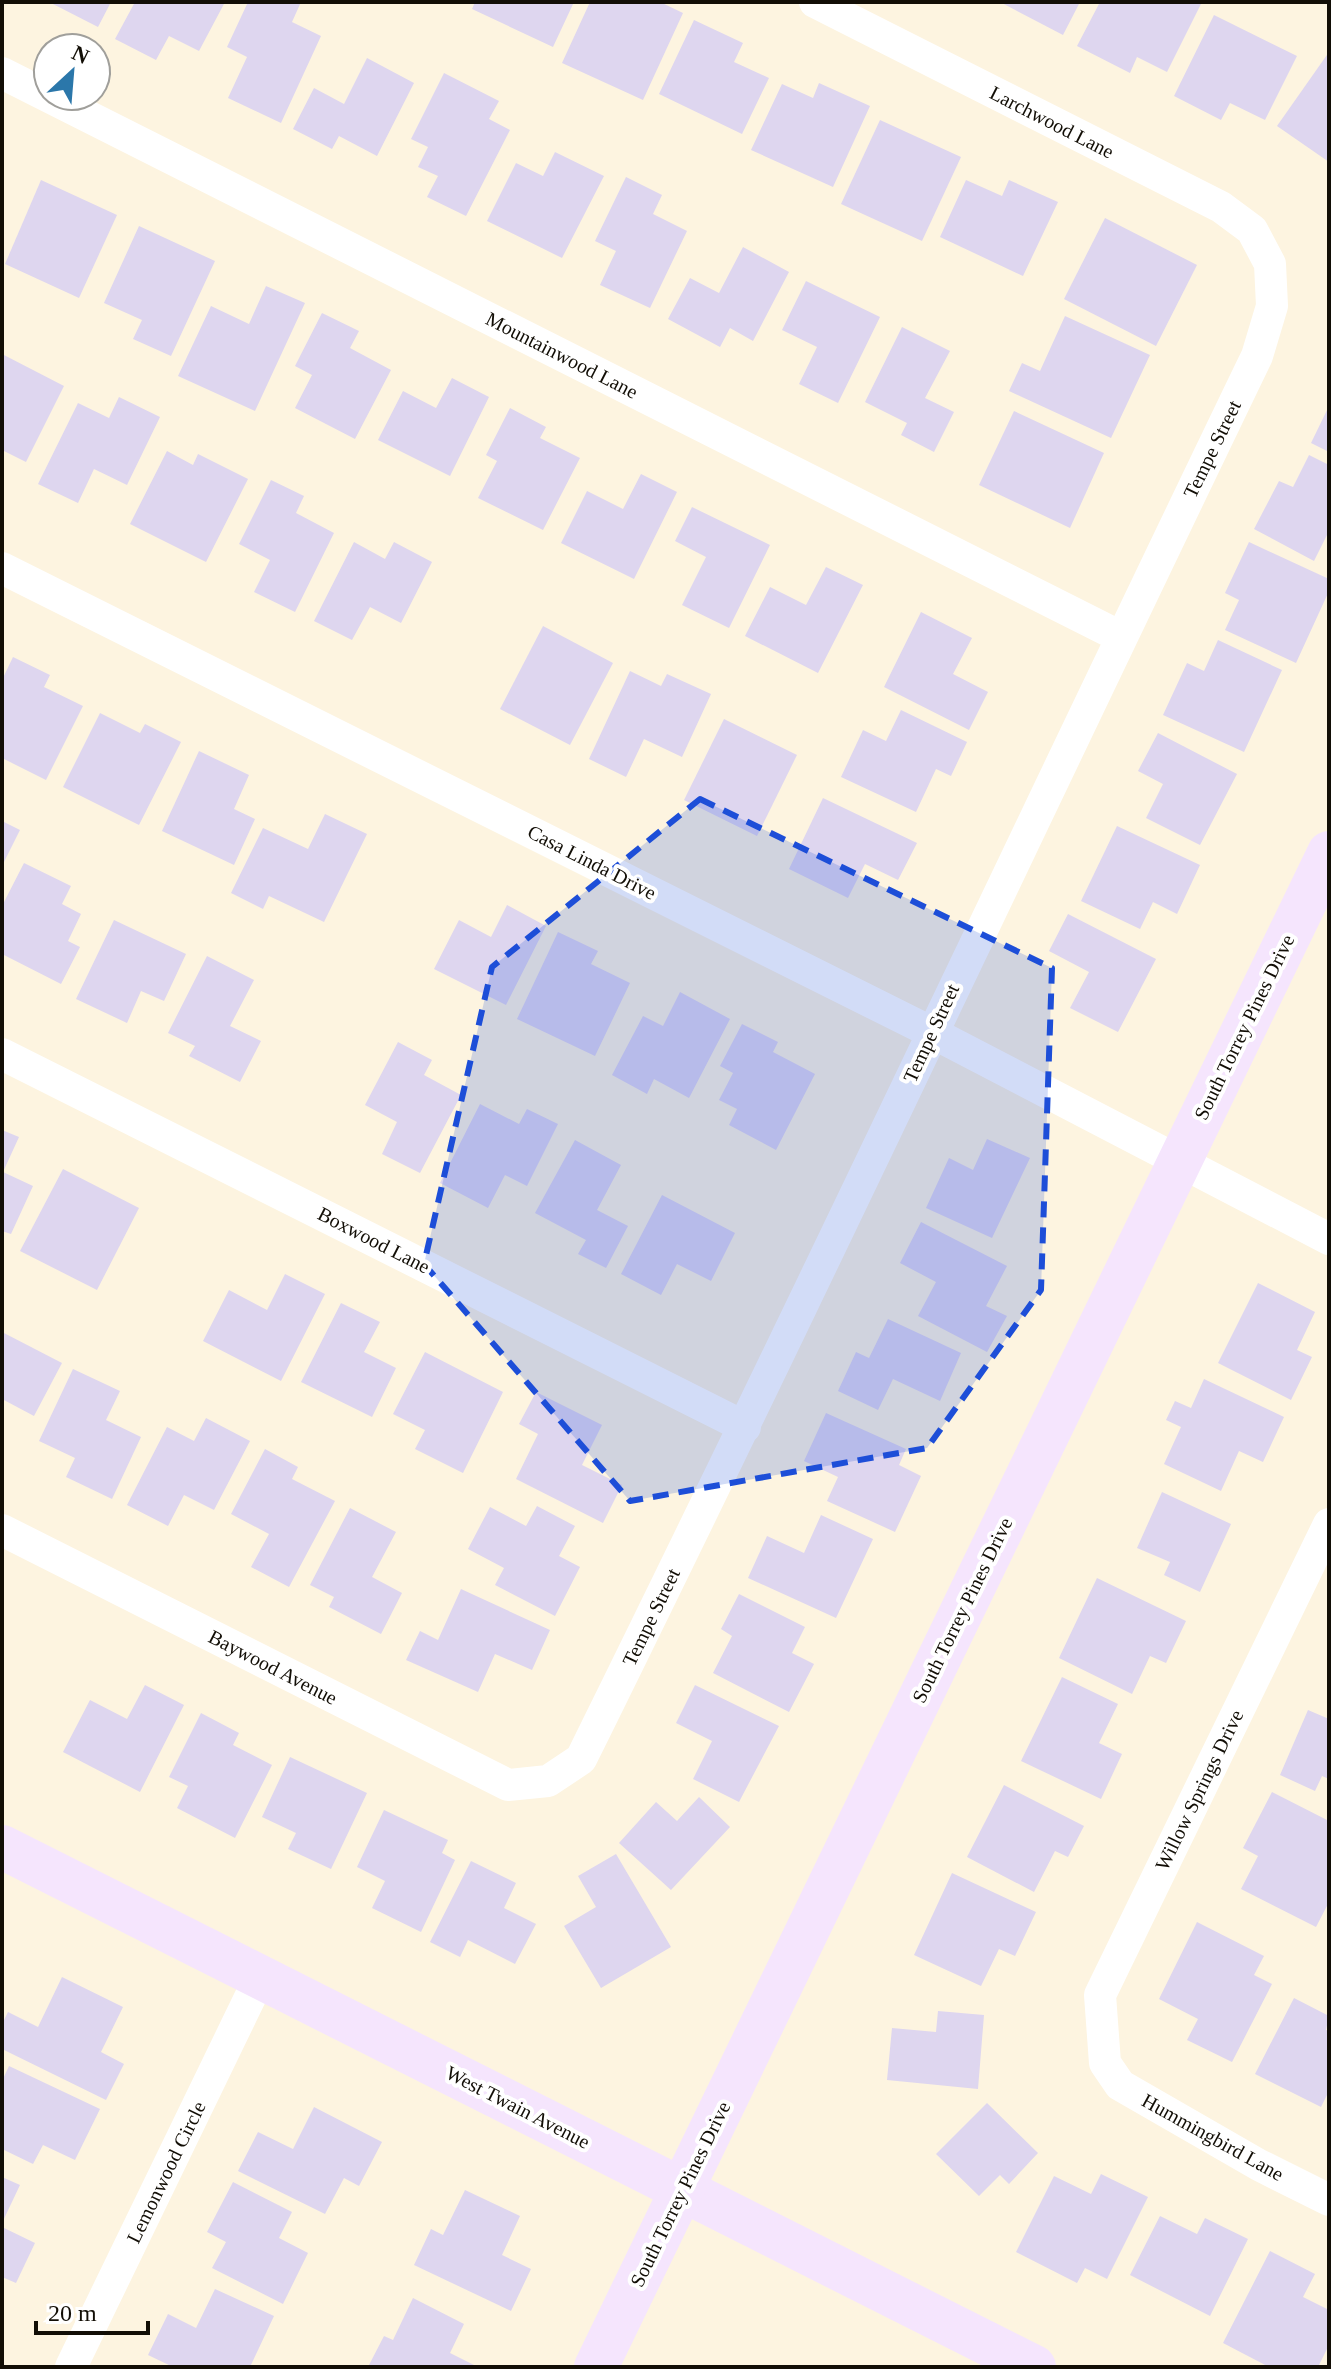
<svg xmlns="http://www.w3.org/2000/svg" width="1331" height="2369" viewBox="0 0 1331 2369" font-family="'Times New Roman',serif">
	<rect width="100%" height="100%" fill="#fdf4e0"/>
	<g fill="#ded6ef">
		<polygon points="49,2 111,2 98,27"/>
		<polygon points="135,2 225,2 199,51 169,36 156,60 115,39"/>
		<polygon points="248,2 301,2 292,22 321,36 281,123 228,98 247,57 227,47"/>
		<polygon points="475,2 574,2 553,47 472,9"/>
		<polygon points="590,2 621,2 626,4 627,2 660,2 683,13 643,100 562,63"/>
		<polygon points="1000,2 1080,2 1063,35"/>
		<polygon points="1100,2 1202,2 1167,72 1137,57 1130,73 1077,46"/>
		<polygon points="1214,15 1297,56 1265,120 1230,103 1221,120 1174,96"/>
		<polygon points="694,20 743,43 734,62 769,78 742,134 659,94"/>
		<polygon points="1329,52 1329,162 1277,126"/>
		<polygon points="367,58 414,83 377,156 339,136 332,149 293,129 314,88 344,104"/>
		<polygon points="444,73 499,101 489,119 510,130 466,216 427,197 438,176 418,167 428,147 411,139"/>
		<polygon points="819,83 870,106 833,187 751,150 782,84 813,98"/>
		<polygon points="880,120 961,157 922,241 841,204"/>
		<polygon points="555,152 604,176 562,258 487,221 516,163 543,176"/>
		<polygon points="626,177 662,195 653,214 687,231 650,308 600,285 616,251 595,241"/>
		<polygon points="41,180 117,215 79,298 5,264"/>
		<polygon points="966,180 1002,196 1009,180 1058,202 1023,276 940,237"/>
		<polygon points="1105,218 1197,265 1156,346 1064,299"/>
		<polygon points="139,226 215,261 171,356 133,339 142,320 104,303"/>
		<polygon points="743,247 789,272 753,341 730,328 720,347 668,319 690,278 719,293"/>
		<polygon points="806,281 880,317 838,403 799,384 817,347 782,330"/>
		<polygon points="266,286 305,303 255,411 178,376 211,306 249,324"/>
		<polygon points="322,313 359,331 350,348 391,370 355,439 295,408 312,375 295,366"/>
		<polygon points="1065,316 1150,355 1111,438 1009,391 1022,363 1040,371"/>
		<polygon points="902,327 950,351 925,398 954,412 934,452 901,435 907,423 865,402"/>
		<polygon points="2,354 64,386 26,462 2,450"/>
		<polygon points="452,378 489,397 450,476 378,440 403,391 436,408"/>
		<polygon points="119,397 160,417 127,485 94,469 78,503 38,484 78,403 109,418"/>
		<polygon points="1329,406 1329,452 1311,443"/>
		<polygon points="510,408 546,427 540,438 580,458 543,530 478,498 497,461 486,455"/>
		<polygon points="1014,411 1104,453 1070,528 979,485"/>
		<polygon points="167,451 193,465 198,454 248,479 206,562 130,524"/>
		<polygon points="1309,455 1329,465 1329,531 1314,561 1254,529 1279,481 1293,487"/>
		<polygon points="641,474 677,492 634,579 561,543 587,491 623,509"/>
		<polygon points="271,480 304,496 296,513 334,533 295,612 254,592 270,560 239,544"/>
		<polygon points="692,507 770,545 729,628 682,605 706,557 675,541"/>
		<polygon points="354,542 385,559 394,542 432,562 401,623 370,607 352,640 314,621"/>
		<polygon points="1249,542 1329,579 1329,591 1296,663 1225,630 1239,600 1225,593"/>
		<polygon points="826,567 863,585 818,673 745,636 770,587 806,605"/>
		<polygon points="921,612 972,638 953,674 988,692 969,730 884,687"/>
		<polygon points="543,626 613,663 570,745 500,709"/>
		<polygon points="1218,640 1282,670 1244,752 1163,715 1187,663 1204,671"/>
		<polygon points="13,657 50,675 44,687 83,706 46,780 2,758 2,680"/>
		<polygon points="630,671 661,686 667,674 711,694 682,757 644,739 626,777 589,759"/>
		<polygon points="901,710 967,742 951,776 936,769 916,812 841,777 863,730 886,741"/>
		<polygon points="100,713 140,733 145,724 181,742 139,825 63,787"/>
		<polygon points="724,719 797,755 757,836 684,800"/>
		<polygon points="1158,733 1237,774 1200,845 1146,818 1163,784 1138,771"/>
		<polygon points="199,751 249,775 234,809 255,819 234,865 162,831"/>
		<polygon points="823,798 917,843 898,880 865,864 848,898 789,869"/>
		<polygon points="325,814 367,834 324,922 269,896 263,909 231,893 263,828 308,849"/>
		<polygon points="2,821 20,830 2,866"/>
		<polygon points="1117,826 1200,865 1177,914 1153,902 1140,929 1081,901"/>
		<polygon points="24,863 71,886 62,904 81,914 68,941 80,947 61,984 2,954 2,906"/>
		<polygon points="507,905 546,926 506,1005 434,969 459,920 491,937"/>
		<polygon points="1068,914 1156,959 1118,1032 1070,1008 1089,972 1049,951"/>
		<polygon points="114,920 186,954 164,1001 141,991 127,1023 76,999"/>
		<polygon points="558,932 598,951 591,964 630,983 595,1056 517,1019"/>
		<polygon points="207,956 254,980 230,1026 261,1041 240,1082 189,1056 195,1046 168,1033"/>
		<polygon points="680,992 730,1019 689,1098 654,1079 647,1094 612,1075 643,1016 663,1026"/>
		<polygon points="742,1024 778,1042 773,1052 815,1074 776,1150 729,1125 737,1109 719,1100 733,1073 720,1066"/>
		<polygon points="398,1042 432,1060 424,1075 461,1095 420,1173 382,1154 397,1122 365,1105"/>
		<polygon points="480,1104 519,1124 527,1109 558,1124 527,1186 505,1175 488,1208 440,1183"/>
		<polygon points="2,1130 19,1137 3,1172 33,1186 11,1234 2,1231"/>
		<polygon points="987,1139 1030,1158 992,1238 926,1208 949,1158 973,1170"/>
		<polygon points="575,1140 621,1165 597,1210 628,1226 606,1268 578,1254 586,1240 535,1213"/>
		<polygon points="63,1169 139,1208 97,1290 20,1251"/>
		<polygon points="662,1195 735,1233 711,1281 677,1264 661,1295 621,1274"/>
		<polygon points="921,1222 1007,1266 986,1306 1007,1316 987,1352 918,1316 936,1282 900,1263"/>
		<polygon points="285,1274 325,1294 281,1381 203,1341 229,1290 267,1310"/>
		<polygon points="1258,1283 1315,1312 1297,1350 1312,1357 1291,1400 1218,1363"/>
		<polygon points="341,1303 380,1322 364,1352 396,1368 372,1417 301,1382"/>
		<polygon points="888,1319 961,1353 940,1401 893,1379 878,1410 838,1391 856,1352 869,1358"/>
		<polygon points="2,1332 62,1363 34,1416 2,1399"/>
		<polygon points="425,1352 503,1392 463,1473 415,1449 425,1430 393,1414"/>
		<polygon points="73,1369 120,1391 106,1420 141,1437 112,1499 66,1477 75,1458 39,1441"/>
		<polygon points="1204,1379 1284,1417 1263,1462 1239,1451 1221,1491 1164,1464 1181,1427 1166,1420 1175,1401 1191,1408"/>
		<polygon points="536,1392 602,1425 582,1465 622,1485 603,1523 516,1479 538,1434 519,1424"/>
		<polygon points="826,1413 906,1449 899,1465 921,1476 895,1532 827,1501 838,1477 804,1461"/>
		<polygon points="206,1418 250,1441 214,1510 184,1495 168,1526 127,1505 167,1427 194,1441"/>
		<polygon points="265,1449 298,1467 292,1479 335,1501 289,1587 251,1567 269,1534 231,1514"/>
		<polygon points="1162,1492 1231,1524 1200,1592 1164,1575 1170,1562 1137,1548"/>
		<polygon points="537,1506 575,1526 559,1556 580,1567 555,1616 495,1585 504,1568 468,1549 490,1507 526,1526"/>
		<polygon points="350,1508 396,1532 372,1577 402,1593 381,1634 329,1607 334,1597 310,1585"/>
		<polygon points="821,1515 873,1539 836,1618 748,1578 767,1536 804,1553"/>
		<polygon points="1097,1578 1186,1621 1166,1663 1150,1656 1132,1694 1059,1658"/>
		<polygon points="461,1589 550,1630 532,1670 495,1654 478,1692 406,1660 420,1631 438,1640"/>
		<polygon points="739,1594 805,1627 792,1653 814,1664 789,1712 713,1673 732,1636 721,1629"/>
		<polygon points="1062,1677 1118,1704 1099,1743 1122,1754 1101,1799 1021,1761"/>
		<polygon points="145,1685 184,1705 140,1792 63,1752 90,1700 127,1719"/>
		<polygon points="695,1685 779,1726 739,1802 693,1779 712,1741 676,1723"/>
		<polygon points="1308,1710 1329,1719 1329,1779 1322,1776 1315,1791 1280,1775"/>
		<polygon points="201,1713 239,1733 233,1745 272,1765 235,1838 177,1808 188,1786 169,1777"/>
		<polygon points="290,1757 367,1793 331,1869 288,1849 296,1833 262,1817"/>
		<polygon points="1004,1785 1084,1826 1068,1857 1055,1851 1034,1892 967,1857"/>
		<polygon points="1272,1792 1329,1821 1329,1902 1316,1927 1241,1889 1258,1856 1243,1848"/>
		<polygon points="699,1797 730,1827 671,1890 619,1843 656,1802 677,1821"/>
		<polygon points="384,1810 448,1840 442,1853 455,1860 421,1932 372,1908 385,1881 357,1867"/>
		<polygon points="616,1854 671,1947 601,1988 564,1926 596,1907 578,1876"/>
		<polygon points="471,1861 516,1883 504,1908 536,1924 515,1964 468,1940 460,1957 430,1942"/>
		<polygon points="952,1873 1036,1912 1015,1956 999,1949 981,1986 914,1955"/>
		<polygon points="1197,1922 1264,1956 1254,1975 1272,1984 1232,2062 1187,2040 1198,2019 1159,1999"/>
		<polygon points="62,1977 123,2007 101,2052 124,2064 106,2100 2,2049 2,2024 8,2012 38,2027"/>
		<polygon points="1294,1998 1329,2016 1326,2030 1329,2031 1329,2091 1321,2107 1255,2074"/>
		<polygon points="938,2011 984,2015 978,2089 887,2080 892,2028 936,2032"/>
		<polygon points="9,2066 100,2109 75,2160 43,2145 33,2164 2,2149 2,2081"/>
		<polygon points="987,2103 1038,2153 1009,2184 1000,2175 979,2196 936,2154"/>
		<polygon points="314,2107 382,2142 359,2186 344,2178 325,2214 238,2171 258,2132 293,2149"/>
		<polygon points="1101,2174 1148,2197 1107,2279 1085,2268 1077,2283 1016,2252 1054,2176 1091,2194"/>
		<polygon points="2,2177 20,2185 2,2223"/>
		<polygon points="233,2182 292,2212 279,2238 308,2253 283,2304 212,2268 226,2242 207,2232"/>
		<polygon points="465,2190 520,2216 502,2255 531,2269 511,2311 414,2265 431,2229 443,2235"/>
		<polygon points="1160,2216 1197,2234 1205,2218 1248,2239 1210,2316 1130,2275"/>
		<polygon points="2,2227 35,2243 16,2283 2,2277"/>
		<polygon points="1270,2251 1315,2274 1303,2297 1329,2310 1329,2345 1318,2367 1269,2367 1223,2343"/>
		<polygon points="215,2289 274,2316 250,2367 173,2367 148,2355 168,2314 196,2328"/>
		<polygon points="413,2298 464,2324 450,2353 478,2367 374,2367 369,2365 384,2336 393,2340"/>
	</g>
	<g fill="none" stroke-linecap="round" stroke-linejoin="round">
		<g stroke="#fff" stroke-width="32">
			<polyline points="2,73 1121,637"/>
			<polyline points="2,568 931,1032 1329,1239"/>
			<polyline points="2,1054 745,1427"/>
			<polyline points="1329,1524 1100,1995 1105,2063 1120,2085 1259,2165 1329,2200"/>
			<path d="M2 1530 508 1785 548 1781 581 1759C811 1294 1031 824 1257 356L1272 306 1270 264 1252 230 1221 207 815 2"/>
			<polyline points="71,2367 260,1977"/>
		</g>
		<g stroke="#f5e5fd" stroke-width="44">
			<polyline points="2,1847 1034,2367"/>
			<polyline points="596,2367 1329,853"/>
		</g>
	</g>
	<path fill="#1d4ed8" fill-opacity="0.2" stroke="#1d4ed8" stroke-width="6" stroke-dasharray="16 10" stroke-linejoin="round" d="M700 799 1052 968 1041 1290 927 1448 630 1501 424 1264 492 967Z"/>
	<g text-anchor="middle" stroke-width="8" stroke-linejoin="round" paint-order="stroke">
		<g font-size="20" fill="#120e06" stroke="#fff">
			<text transform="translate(1052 122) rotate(27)" y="7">Larchwood Lane</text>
			<text transform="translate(562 355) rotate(27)" y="7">Mountainwood Lane</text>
			<text transform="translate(1212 449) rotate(-64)" y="7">Tempe Street</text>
			<text transform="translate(592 862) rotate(27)" y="7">Casa Linda Drive</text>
			<text transform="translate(1244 1027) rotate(-64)" y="7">South Torrey Pines Drive</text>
			<text transform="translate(931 1033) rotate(-65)" y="7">Tempe Street</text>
			<text transform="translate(374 1240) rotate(27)" y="7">Boxwood Lane</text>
			<text transform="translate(962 1610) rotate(-64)" y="7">South Torrey Pines Drive</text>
			<text transform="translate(651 1617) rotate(-64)" y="7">Tempe Street</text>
			<text transform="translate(273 1667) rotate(27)" y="7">Baywood Avenue</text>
			<text transform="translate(1199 1790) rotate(-64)" y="7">Willow Springs Drive</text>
			<text transform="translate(518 2107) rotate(27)" y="7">West Twain Avenue</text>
			<text transform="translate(1213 2137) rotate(29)" y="7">Hummingbird Lane</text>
			<text transform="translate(166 2172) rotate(-64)" y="7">Lemonwood Circle</text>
			<text transform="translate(680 2194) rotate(-64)" y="7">South Torrey Pines Drive</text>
		</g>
	</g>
	<rect width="1331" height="2369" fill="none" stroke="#120e06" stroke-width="8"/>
	<g transform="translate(72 72) rotate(26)"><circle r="38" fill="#ffffff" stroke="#a09f9b" stroke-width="2"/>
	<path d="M0-6L14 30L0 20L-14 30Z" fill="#2b77aa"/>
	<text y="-12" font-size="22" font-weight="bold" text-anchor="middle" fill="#120e06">N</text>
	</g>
	<path d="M36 2321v12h112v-12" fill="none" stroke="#120e06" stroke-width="4"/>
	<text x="48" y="2321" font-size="24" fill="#120e06" stroke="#ffffff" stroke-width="6" paint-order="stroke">20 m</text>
</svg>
